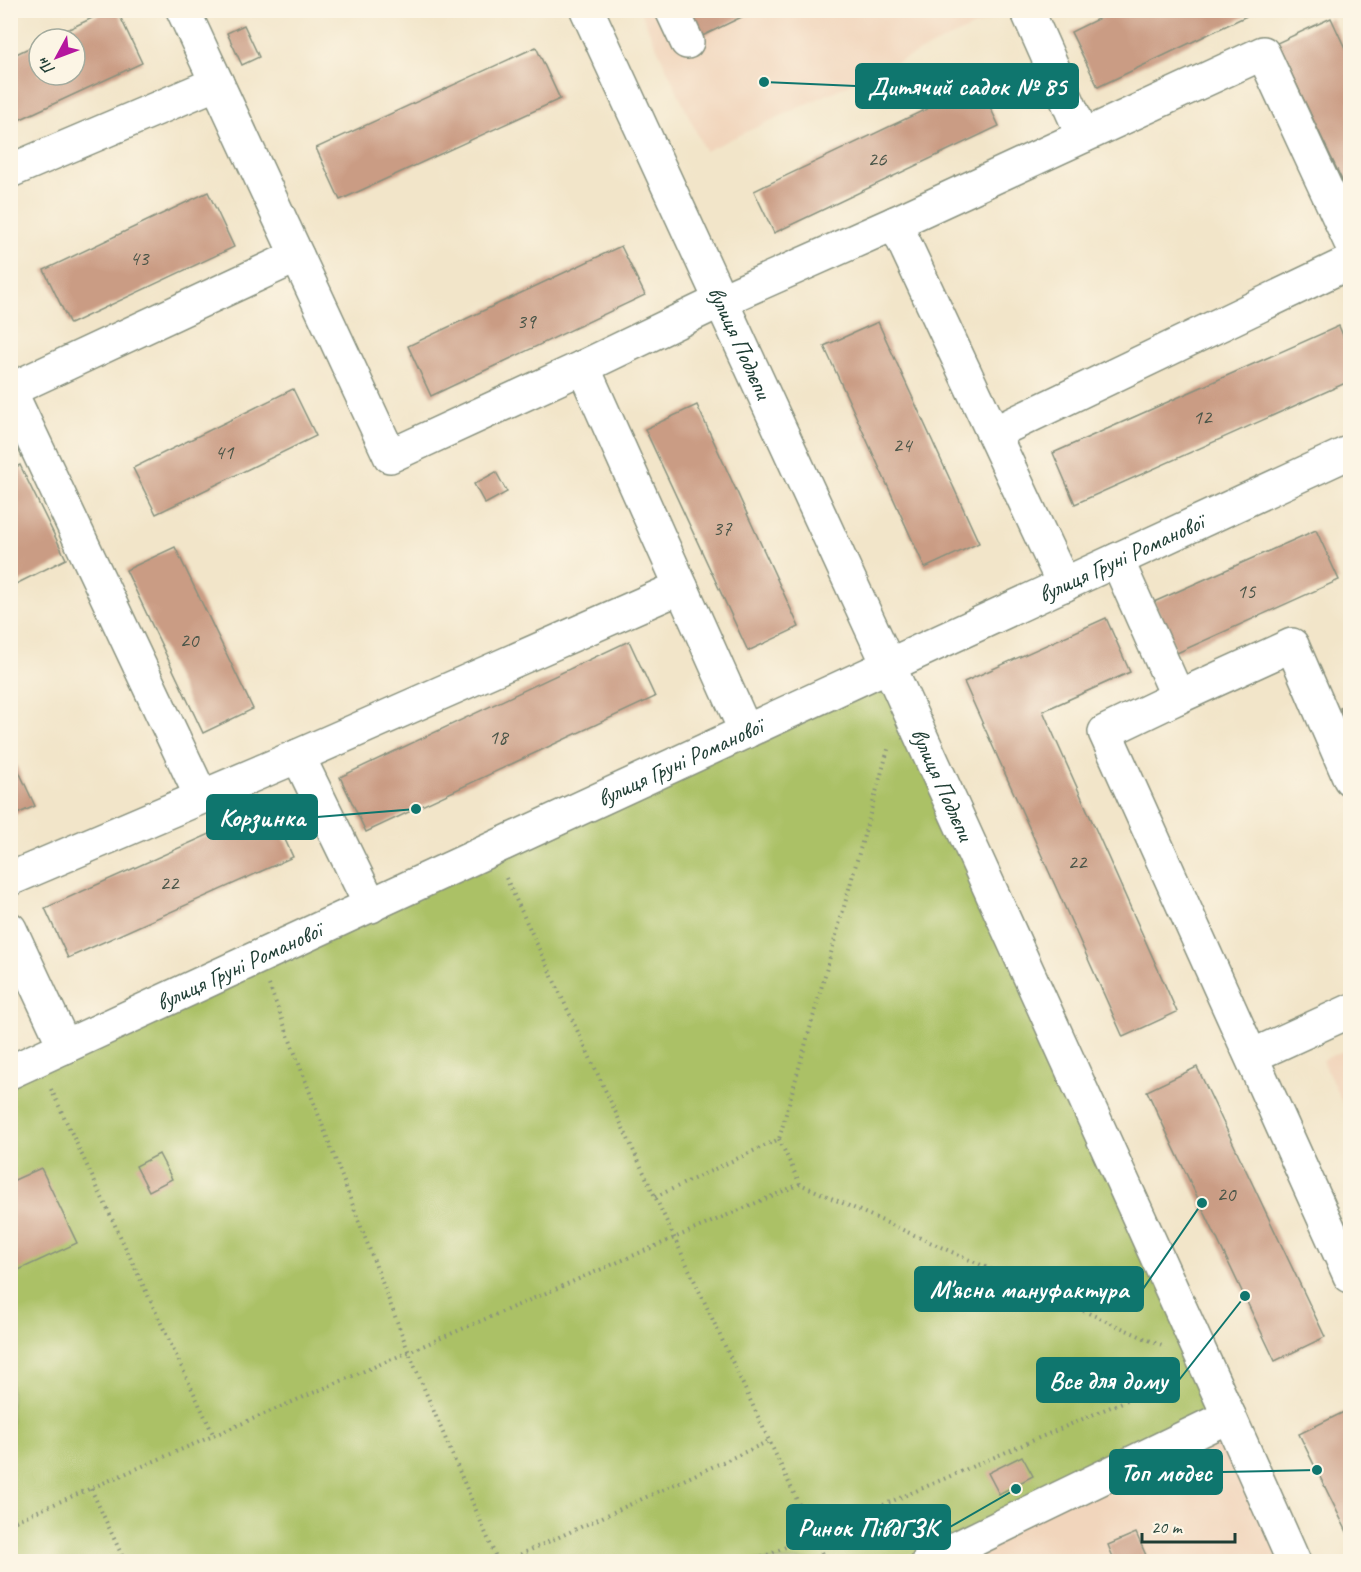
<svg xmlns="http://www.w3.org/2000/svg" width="1361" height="1572" viewBox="0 0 1361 1572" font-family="Caveat,sans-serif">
	<rect width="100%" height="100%" fill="#fcf5e5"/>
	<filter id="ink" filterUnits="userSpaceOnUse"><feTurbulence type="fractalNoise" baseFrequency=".0167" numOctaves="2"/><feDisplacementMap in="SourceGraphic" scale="12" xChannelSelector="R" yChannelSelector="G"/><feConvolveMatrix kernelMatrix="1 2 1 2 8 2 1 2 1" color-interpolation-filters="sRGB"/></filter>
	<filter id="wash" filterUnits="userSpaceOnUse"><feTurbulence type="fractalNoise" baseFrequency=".008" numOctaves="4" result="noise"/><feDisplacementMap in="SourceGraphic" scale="24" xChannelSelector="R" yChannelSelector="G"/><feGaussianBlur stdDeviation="1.35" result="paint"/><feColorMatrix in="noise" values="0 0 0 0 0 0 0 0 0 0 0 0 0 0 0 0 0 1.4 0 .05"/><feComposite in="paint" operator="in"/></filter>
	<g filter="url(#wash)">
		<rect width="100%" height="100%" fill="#f2e5c9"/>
		<g fill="#f1d5bc">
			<polygon points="1002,10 1003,13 705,151 640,11"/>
			<polygon points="1350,1048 1350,1119 1322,1060"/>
			<polygon points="1229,1416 1294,1562 928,1562"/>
		</g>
		<polygon fill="#abc166" stroke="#657f4d" stroke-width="1.5" points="889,666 1229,1416 928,1561 11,1561 10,1072"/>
		<g id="blocks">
			<g fill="#ca9c84">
				<polygon points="109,10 117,10 142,63 10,124 10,57 39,43 39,75 75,75 75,39 48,39"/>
				<polygon points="677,10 756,10 692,41"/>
				<polygon points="1116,10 1259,10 1098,87 1071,32"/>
				<polygon points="1331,18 1350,59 1350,197 1277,43"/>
				<polygon points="244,25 259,57 242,65 227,33"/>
				<polygon points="536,47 560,99 340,200 316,148"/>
				<polygon points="979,84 999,126 774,233 754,191"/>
				<polygon points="208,192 234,247 70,324 44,270"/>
				<polygon points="621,246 645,295 431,396 408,346"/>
				<polygon points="878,322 979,543 925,568 824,346"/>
				<polygon points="1339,326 1350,352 1350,381 1075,504 1053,453"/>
				<polygon points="293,389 316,436 156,514 133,468"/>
				<polygon points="697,405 799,627 748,651 645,429"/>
				<polygon points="20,465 66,559 10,587 10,470"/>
				<polygon points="496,472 507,492 485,504 474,484"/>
				<polygon points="1316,530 1339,580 1177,653 1154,602"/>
				<polygon points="175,547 253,709 203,733 126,570"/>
				<polygon points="1106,618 1130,672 1043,711 1177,1012 1123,1037 964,682"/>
				<polygon points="629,641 655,697 366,832 340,777"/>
				<polygon points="1350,703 1350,732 1340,708"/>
				<polygon points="10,752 35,806 10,817"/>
				<polygon points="270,807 293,857 68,958 45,908"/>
				<polygon points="1197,1067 1325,1337 1275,1361 1147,1091"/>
				<polygon points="159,1154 172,1179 149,1191 136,1166"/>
				<polygon points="41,1168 77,1243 10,1274 10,1182"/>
				<polygon points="1350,1409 1350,1538 1299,1434"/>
				<polygon points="1022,1456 1033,1476 999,1494 988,1473"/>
				<polygon points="1136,1533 1149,1562 1115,1562 1108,1545"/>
			</g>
		</g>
	</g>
	<g filter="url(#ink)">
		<use href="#blocks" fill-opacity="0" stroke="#88917e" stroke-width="1.5"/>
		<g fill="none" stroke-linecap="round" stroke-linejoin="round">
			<g stroke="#88917e" stroke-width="36">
				<g id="minor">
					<polyline points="183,10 390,456 583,367 720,301 895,223 1263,53 1350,241"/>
					<path id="s1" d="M587 10 889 666 1229 1416"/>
					<polyline points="672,10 687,42"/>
					<polyline points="1027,10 1083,136"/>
					<polyline points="10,171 217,83"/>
					<polyline points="895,223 1064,585"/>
					<polyline points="583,367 746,732"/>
					<polyline points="10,390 297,256"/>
					<polyline points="10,391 201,796"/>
					<polyline points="994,433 1350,262"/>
					<polyline points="1117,560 1178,697 1105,732 1350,1276"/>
					<polyline points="1178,697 1292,645 1350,779"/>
					<polyline points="298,756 371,906"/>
					<polyline points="10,879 298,756 681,587"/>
					<polyline points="10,929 65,1047"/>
					<polyline points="1252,1056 1350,1011"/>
					<path id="s2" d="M10 1072 1350 452"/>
				</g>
			</g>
			<g stroke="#88917e" stroke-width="36">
				<polyline id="major" points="928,1562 1229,1416 1294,1562"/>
			</g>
			<g stroke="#88917e" stroke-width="4" stroke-dasharray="1.5 4.5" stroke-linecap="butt">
				<polyline points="506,878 826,1562"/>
				<polyline points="269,985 409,1353 498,1562"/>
				<polyline points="51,1089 214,1436"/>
				<polyline points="779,1139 800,1184"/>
				<polyline points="655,1197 779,1139 889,746"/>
				<polyline points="91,1489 125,1562"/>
				<polyline points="10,1523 800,1184 1162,1346"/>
				<polyline points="504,1562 769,1441"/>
				<polyline points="751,1562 1178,1378"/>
			</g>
			<use href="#minor" stroke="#fff" stroke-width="33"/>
			<use href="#major" stroke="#fff" stroke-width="33"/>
		</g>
	</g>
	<g text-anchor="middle" stroke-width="4.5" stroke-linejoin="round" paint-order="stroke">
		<g font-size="21" fill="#4a5548">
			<text x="877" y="166">26</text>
			<text x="139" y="265">43</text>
			<text x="526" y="328">39</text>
			<text x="1202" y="424">12</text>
			<text x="902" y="452">24</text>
			<text x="224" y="459">41</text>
			<text x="722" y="535">37</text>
			<text x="1246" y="598">15</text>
			<text x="189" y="647">20</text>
			<text x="498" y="744">18</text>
			<text x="1077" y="869">22</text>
			<text x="169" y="890">22</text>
			<text x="1226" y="1201">20</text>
		</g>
		<g font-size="24" fill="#1f3d34" stroke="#fcf5e5">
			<text dy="8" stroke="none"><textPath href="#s1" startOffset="366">вулиця Подлєпи</textPath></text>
			<text dy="8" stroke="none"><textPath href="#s2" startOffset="1224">вулиця Груні Романової</textPath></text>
			<text dy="8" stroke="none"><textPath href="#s2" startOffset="738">вулиця Груні Романової</textPath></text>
			<text dy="8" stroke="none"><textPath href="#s1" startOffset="852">вулиця Подлєпи</textPath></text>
			<text dy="8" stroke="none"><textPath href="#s2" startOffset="252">вулиця Груні Романової</textPath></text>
		</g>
	</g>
	<path fill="none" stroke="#0f766e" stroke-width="2" d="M764 82L856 86M416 809L317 817M1202 1203L1143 1289M1245 1296L1179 1380M1317 1470L1222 1472M1016 1489L950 1527"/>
	<g fill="#0f766e" stroke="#fcf5e5" stroke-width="2">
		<circle cx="764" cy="82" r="6"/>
		<circle cx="416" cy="809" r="6"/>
		<circle cx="1202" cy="1203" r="6"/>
		<circle cx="1245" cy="1296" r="6"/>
		<circle cx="1317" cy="1470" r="6"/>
		<circle cx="1016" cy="1489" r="6"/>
	</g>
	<g fill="#0f766e" stroke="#0f766e" stroke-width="2">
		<rect x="856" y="64" width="222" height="44" rx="6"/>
		<rect x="207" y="795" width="110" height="44" rx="6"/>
		<rect x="915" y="1267" width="228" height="44" rx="6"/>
		<rect x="1037" y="1358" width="142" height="44" rx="6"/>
		<rect x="1110" y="1450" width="112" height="44" rx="6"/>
		<rect x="787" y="1505" width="163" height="44" rx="6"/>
	</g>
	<g font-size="26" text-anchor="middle" font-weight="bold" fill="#fff">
		<text x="967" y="95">Дитячий садок № 85</text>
		<text x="262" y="826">Корзинка</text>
		<text x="1029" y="1298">М'ясна мануфактура</text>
		<text x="1108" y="1389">Все для дому</text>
		<text x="1166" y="1481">Топ модес</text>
		<text x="868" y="1536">Ринок ПівдГЗК</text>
	</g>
	<rect width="1361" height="1572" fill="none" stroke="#fcf5e5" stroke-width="36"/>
	<g transform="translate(57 57) rotate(229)"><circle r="28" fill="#fcf5e5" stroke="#a4ab9e" stroke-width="1.5"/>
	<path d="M0-4.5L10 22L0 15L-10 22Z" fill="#b5179e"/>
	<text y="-9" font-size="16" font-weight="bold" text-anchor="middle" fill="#1f3d34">Пн</text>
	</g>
	<path d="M1142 1533v9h93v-9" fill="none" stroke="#1f3d34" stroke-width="3"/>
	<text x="1151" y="1533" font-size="18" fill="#1f3d34" stroke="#fcf5e5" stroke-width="4.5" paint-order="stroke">20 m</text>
</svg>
